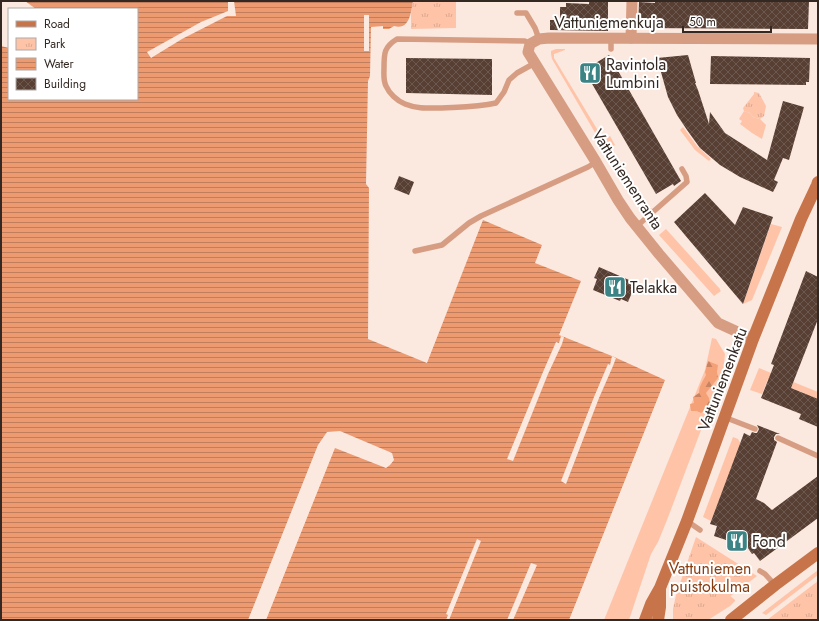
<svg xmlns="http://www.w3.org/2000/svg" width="819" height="621" viewBox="0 0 819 621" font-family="Jost,sans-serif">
	<defs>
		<pattern id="forest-firs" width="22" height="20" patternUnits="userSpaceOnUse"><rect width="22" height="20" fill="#f5a178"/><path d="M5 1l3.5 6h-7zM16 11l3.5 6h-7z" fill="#c78362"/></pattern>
		<pattern id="park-tufts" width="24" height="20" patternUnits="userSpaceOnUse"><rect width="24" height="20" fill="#ffc4a8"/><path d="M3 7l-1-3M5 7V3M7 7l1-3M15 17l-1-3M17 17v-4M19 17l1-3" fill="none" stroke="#dba890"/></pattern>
		<pattern id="water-rules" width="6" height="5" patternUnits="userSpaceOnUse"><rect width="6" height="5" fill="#ed9a71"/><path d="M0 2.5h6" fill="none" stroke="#c17e5c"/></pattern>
		<pattern id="building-cross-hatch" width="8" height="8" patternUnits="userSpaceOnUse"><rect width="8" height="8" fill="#583f34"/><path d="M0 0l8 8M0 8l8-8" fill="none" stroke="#6d584f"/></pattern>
	</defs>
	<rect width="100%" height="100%" fill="#fbe8df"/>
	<g fill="#ffc4a8">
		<polygon points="556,49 565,49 565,50 554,54 554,58 600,134 597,136 552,59 551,54 551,51"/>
		<polygon points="744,111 750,113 753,117 760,119 766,125 762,139 752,133 740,124 742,121 739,119"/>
		<polygon points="683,127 697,146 711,159 709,161 695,150 680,130"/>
		<polygon points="610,136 615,145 608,150 645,212 651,208 652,209 646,215 643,215 601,142"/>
		<polygon points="771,224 782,227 752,300 743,304"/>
		<polygon points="666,229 720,289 720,290 721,291 714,296 659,235"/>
		<polygon points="712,338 716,339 725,354 723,372 667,520 658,542 651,554 629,620 604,620 705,370"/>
		<polygon points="759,368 818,392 818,399 802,398 804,393 768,379 762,394 750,390"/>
		<polygon points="733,437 738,439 741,444 711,521 703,517"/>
		<polygon points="696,567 735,600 735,601 730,606 708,620 695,620"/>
		<polygon points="818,570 818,575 766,615 762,613"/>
	</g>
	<path fill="url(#forest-firs)" d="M708 361 718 365 717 372 718 378 706 393 709 398 710 404 705 410 701 413 697 411H691L690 404 694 403 693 397 699 393C699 386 703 381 706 375L705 372Z"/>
	<g fill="url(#park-tufts)">
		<polygon points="413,1 456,1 456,28 411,29 411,13"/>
		<polygon points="754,92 759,93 766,106 764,116 760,119 753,117 750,113 744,111 743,108 754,94"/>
		<polygon points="696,537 757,576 699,620 673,620 673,609 676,595"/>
		<polygon points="818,581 818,620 767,620"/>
	</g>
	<path fill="url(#water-rules)" d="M25 1H413C411 11 410 31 394 26L389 29H383V26L371 27 370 76 368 81 366 184 369 188 368 339 427 363 483 220 542 245 535 263 581 281 559 335 612 356 665 380 569 620H266L335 448 386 468 390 465 394 460 392 453 340 431 327 432 318 445 248 620H1V46L9 48V99H137V9H36Z"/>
	<g fill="#fbe8df">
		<polygon points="228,1 234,1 236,16 227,16 182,39 151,58 147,52 201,22 228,11"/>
		<rect x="364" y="15" width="5" height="36"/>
		<polygon points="561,336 564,337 562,344 548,374 513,461 507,459 543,372 556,342 559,343"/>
		<polygon points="612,356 616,358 613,366 599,398 566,484 561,481 594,397 608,364 610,365"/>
		<polygon points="477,539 481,541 449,620 446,620 448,615 446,614"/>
		<polygon points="531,563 537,565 513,620 507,620"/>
	</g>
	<g fill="url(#building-cross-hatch)">
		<polygon points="589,1 608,1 608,31 550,30 550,20 560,20 560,7 566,7 566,3 589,4"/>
		<polygon points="655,1 809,1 808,29 638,28 639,2 655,3"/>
		<polygon points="609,55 681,181 674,186 673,184 656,194 584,70"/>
		<polygon points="688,55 696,83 695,83 698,90 709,124 710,112 725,133 767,160 783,101 804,107 789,160 783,158 774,180 778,182 773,192 740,177 720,165 700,148 687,130 677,115 668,97 657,58"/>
		<polygon points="711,56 810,58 809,82 806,82 806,85 710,84"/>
		<polygon points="406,58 492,59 492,95 406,93"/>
		<polygon points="399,176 414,182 409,195 394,189"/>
		<polygon points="705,193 735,225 743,207 773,217 743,304 674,222"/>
		<polygon points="599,267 636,283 628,302 621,299 620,301 593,290 597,279 594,278"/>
		<polygon points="806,271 818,277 818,319 791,388 818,399 818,427 799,419 801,414 761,398 774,365 771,364"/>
		<polygon points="757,425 780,434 776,434 774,437 774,440 777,442 756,499 764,503 772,510 818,476 818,518 760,561 754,553 752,554 743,541 738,544 714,536 717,526 710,524 744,433 750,436 752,432 755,433 757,433 759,429"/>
	</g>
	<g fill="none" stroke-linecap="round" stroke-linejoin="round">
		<g stroke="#d69d82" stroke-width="5.5">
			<polyline points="517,13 526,13 535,28 539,39"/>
			<polyline points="611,38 611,49"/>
			<path d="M530 44 525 41 397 39C384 47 384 53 384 68 384 73 383 80 386 86 389 93 397 101 405 104 417 109 429 108 442 108 460 107 478 107 496 103L504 92 509 80 517 73 535 63"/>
			<polyline points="637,226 687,182 686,176 682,169"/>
			<polyline points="415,251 442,245 469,223 481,216 588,167 596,162"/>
			<polyline points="724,417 755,429"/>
			<polyline points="778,438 818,456"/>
			<polyline points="687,521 700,530"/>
			<polyline points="760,571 765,574 775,585"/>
		</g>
		<g stroke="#d69d82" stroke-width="11">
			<polyline points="631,38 632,1"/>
			<polyline points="753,339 718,323 659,254 630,218 618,200 596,162 528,52 530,44 539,39 549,38 818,39"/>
		</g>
		<g stroke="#c7744a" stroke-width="12">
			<polyline points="645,620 651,604 660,588 687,521 753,339 801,219 817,185 818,182"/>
			<polyline points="658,620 660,607 660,589"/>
			<polyline points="731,620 775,585 818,553"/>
		</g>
	</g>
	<defs>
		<g id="restaurant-square" transform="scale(1.15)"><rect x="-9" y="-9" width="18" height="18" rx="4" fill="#3b8384" stroke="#fff"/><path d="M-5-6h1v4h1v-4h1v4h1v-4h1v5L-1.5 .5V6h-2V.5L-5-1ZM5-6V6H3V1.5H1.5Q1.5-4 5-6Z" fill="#fff"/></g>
	</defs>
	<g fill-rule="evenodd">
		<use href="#restaurant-square" x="590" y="73"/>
		<use href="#restaurant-square" x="615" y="287"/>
		<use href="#restaurant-square" x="737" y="541"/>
	</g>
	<g text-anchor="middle" stroke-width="4" stroke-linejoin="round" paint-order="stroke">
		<g font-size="16" fill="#332822" stroke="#fff">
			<text x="609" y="28">Vattuniemenkuja</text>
			<text transform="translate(628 179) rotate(57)" y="6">Vattuniemenranta</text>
			<text transform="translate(722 379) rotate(-69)" y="6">Vattuniemenkatu</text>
		</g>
		<g font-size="16" fill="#332822" stroke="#fff" text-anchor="start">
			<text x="606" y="70">Ravintola<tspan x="606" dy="18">Lumbini</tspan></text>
			<text x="630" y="293">Telakka</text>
			<text x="752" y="547">Fond</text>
		</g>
		<g font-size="16" fill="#883d11" stroke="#fff">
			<text x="710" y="574">Vattuniemen<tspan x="710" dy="18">puistokulma</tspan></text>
		</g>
	</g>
	<rect width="819" height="621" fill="none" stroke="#332822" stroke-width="4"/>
	<rect x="8" y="8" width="130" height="92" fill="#ffffff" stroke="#ada9a7"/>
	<rect x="16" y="21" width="20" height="6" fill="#c7744a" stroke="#ada9a7"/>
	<text x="44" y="28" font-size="12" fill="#332822">Road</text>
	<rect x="16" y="38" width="20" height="12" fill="url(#park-tufts)" stroke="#ada9a7"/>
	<text x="44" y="48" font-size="12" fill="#332822">Park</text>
	<rect x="16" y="58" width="20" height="12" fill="url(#water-rules)" stroke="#ada9a7"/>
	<text x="44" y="68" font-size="12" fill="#332822">Water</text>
	<rect x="16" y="78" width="20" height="12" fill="url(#building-cross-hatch)" stroke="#ada9a7"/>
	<text x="44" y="88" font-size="12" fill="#332822">Building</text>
	<path d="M683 26v6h88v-6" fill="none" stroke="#332822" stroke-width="2"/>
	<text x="689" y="26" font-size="12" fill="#332822" stroke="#ffffff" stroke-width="3" paint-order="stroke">50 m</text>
</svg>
